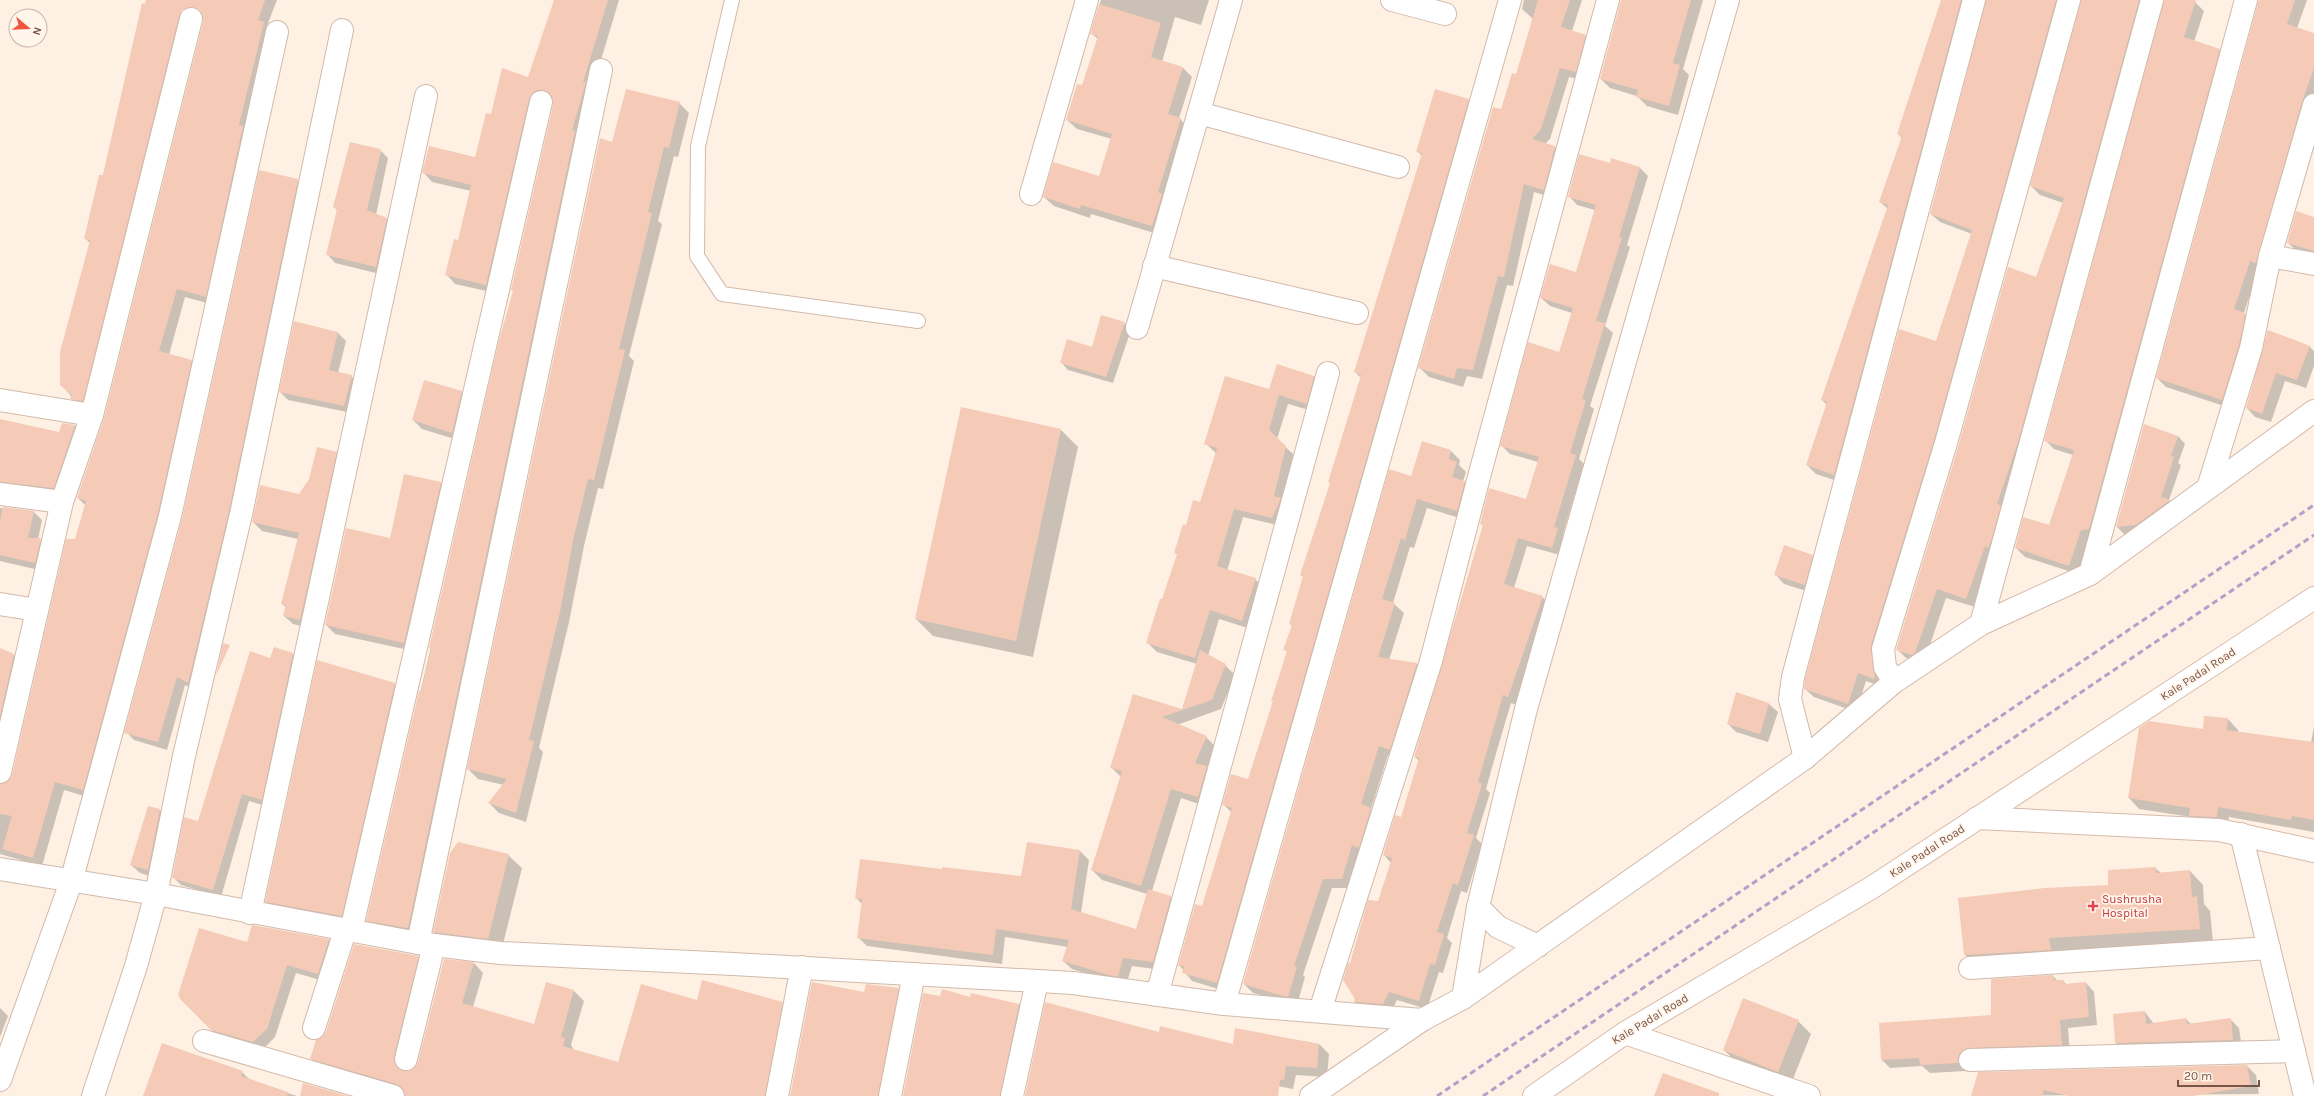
<svg xmlns="http://www.w3.org/2000/svg" width="2314" height="1096" viewBox="0 0 2314 1096" font-family="Karla,sans-serif">
	<rect width="100%" height="100%" fill="#fef1e3"/>
	<g fill="#0003">
		<polygon points="209,0 277,0 267,26 272,31 214,305 185,297 169,355 191,361 200,370 91,798 64,790 42,866 0,854 0,785 4,785 13,776 85,505 78,498 105,418"/>
		<polygon points="555,0 619,0 592,90 417,937 376,929 367,920 514,292 512,290 554,105 554,98 546,99 495,293 455,284 447,275 459,241 471,191 432,182 424,173 476,159 492,115 528,79"/>
		<polygon points="1101,0 1209,0 1201,25 1175,17 1162,62 1183,68 1192,77 1179,118 1190,129 1161,235 1091,214 1090,218 1054,206 1044,197 1100,177 1112,139 1077,129 1067,120 1083,86 1098,39 1091,33"/>
		<polygon points="1524,0 1582,0 1572,31 1585,35 1595,45 1585,81 1569,77 1550,139 1545,144 1555,147 1564,157 1553,198 1534,192 1513,286 1507,285 1482,379 1467,376 1463,387 1429,377 1419,367 1502,110 1516,76 1533,19 1522,9"/>
		<polygon points="1622,0 1703,0 1683,69 1689,75 1678,115 1647,106 1637,96 1610,88 1601,79"/>
		<polygon points="1942,0 1974,0 1843,483 1816,474 1807,465 1827,405 1822,400 1888,209 1880,202 1902,138 1898,134"/>
		<polygon points="1986,0 2069,0 1883,687 1866,681 1856,712 1814,697 1805,689 1936,342 1972,234 1940,222 1931,214"/>
		<polygon points="2081,0 2152,0 1975,607 1946,598 1924,662 1921,664 1906,658 1897,649 2037,279 2063,203 2040,195 2031,186"/>
		<polygon points="2164,0 2195,2 2204,11 2194,42 2219,50 2228,59 2078,574 2025,557 2016,548 2049,526 2073,455 2054,449 2045,440"/>
		<polygon points="2259,0 2307,0 2297,28 2314,34 2314,100 2244,313 2253,323 2230,408 2166,387 2157,378"/>
		<polygon points="142,5 180,13 189,22 91,409 80,407 61,384 91,244 86,239 103,176"/>
		<polygon points="1468,100 1477,109 1225,991 1192,981 1179,965 1202,907 1232,813 1223,804 1248,780 1274,702 1287,652 1285,650 1292,626 1290,624 1304,578 1301,575 1331,483 1361,378 1355,372 1422,156 1417,151"/>
		<polygon points="679,103 689,113 678,157 674,156 658,221 662,224 629,356 634,361 603,489 598,488 584,546 569,622 539,748 543,752 526,822 499,813 489,803 504,785 478,779 468,769 613,143"/>
		<polygon points="380,150 388,158 376,215 386,219 394,227 384,275 335,263 327,254 338,211 334,207"/>
		<polygon points="1610,164 1640,168 1648,176 1627,245 1630,247 1605,326 1613,333 1590,406 1594,409 1579,459 1584,464 1563,534 1566,537 1560,555 1527,546 1514,588 1542,597 1551,605 1517,705 1511,703 1497,750 1486,789 1490,793 1476,838 1482,844 1467,893 1461,891 1447,938 1452,943 1443,973 1439,972 1427,1009 1397,1000 1391,1012 1363,1010 1355,1002 1351,965 1379,902 1391,863 1384,855 1402,818 1419,761 1415,757 1484,527 1481,524 1526,501 1538,462 1510,454 1501,445 1560,353 1572,313 1550,306 1541,298 1576,273 1595,210 1577,205 1569,196"/>
		<polygon points="298,180 306,189 196,690 185,685 167,750 134,740 126,732"/>
		<polygon points="2314,218 2314,257 2297,251 2288,243"/>
		<polygon points="295,322 338,333 346,341 338,373 351,376 359,384 352,413 288,400 280,392"/>
		<polygon points="1124,323 1131,330 1113,383 1068,370 1061,362 1092,348"/>
		<polygon points="2268,331 2309,346 2314,351 2314,366 2306,388 2285,381 2271,422 2255,417 2247,408"/>
		<polygon points="1314,376 1323,386 1316,412 1288,404 1277,439 1295,456 1281,526 1243,517 1227,571 1255,579 1264,588 1251,629 1219,619 1208,656 1225,665 1235,675 1221,709 1177,725 1206,737 1216,747 1207,768 1216,777 1208,807 1181,798 1152,891 1171,897 1179,906 1162,970 1132,966 1126,985 1072,969 1063,961 1068,947 1005,937 1002,964 867,946 858,937 862,904 856,898 943,870 1022,877 1028,843 1080,851 1089,860 1081,913 1136,930 1147,894 1102,880 1092,870 1121,777 1111,767 1133,695 1182,710 1197,664 1157,652 1148,643 1178,555 1175,552 1186,526 1201,503 1216,453 1205,443 1270,391"/>
		<polygon points="461,392 470,401 461,441 422,429 413,420"/>
		<polygon points="0,420 60,433 63,424 75,426 83,434 62,496 0,495"/>
		<polygon points="1061,430 1078,447 1033,657 933,636 916,619"/>
		<polygon points="2178,436 2185,444 2178,463 2181,465 2169,500 2176,507 2143,532 2124,534 2117,527"/>
		<polygon points="1451,451 1460,460 1459,465 1466,472 1463,481 1474,491 1466,520 1427,508 1414,548 1410,547 1393,603 1404,613 1389,660 1417,664 1426,673 1399,758 1388,755 1371,809 1380,818 1351,888 1332,888 1303,975 1305,977 1297,1005 1253,993 1244,984 1412,477"/>
		<polygon points="336,453 345,461 309,628 293,624 284,616 287,608 282,604 298,539 262,531 253,522 299,495"/>
		<polygon points="441,483 449,492 413,651 335,634 326,625 391,539"/>
		<polygon points="0,508 34,512 42,520 38,539 49,548 43,571 0,561"/>
		<polygon points="1812,556 1821,565 1813,593 1784,584 1776,575"/>
		<polygon points="0,649 14,655 22,664 0,761"/>
		<polygon points="293,654 300,661 269,807 249,801 221,897 181,885 173,877 271,659"/>
		<polygon points="394,684 404,694 351,925 276,911 266,901"/>
		<polygon points="1737,694 1769,704 1778,712 1768,742 1736,732 1728,724"/>
		<polygon points="2205,717 2228,719 2238,730 2238,733 2311,743 2314,726 2314,832 2229,817 2227,827 2200,826 2191,817 2139,809 2129,798 2204,730"/>
		<polygon points="149,807 160,810 169,819 157,878 140,873 131,865"/>
		<polygon points="508,855 522,868 501,952 447,945 434,932"/>
		<polygon points="2155,868 2161,873 2190,871 2203,885 2204,904 2210,911 2213,942 1978,968 1965,955 1959,899 2109,886"/>
		<polygon points="254,926 329,940 338,949 327,982 296,973 275,1037 262,1050 221,1039 182,1000 248,943"/>
		<polygon points="418,957 428,966 403,1066 405,1072 415,1069 474,963 483,973 473,1007 535,1025 547,984 574,991 584,1001 571,1045 574,1050 619,1063 697,1001 782,1003 792,1012 776,1096 406,1096 406,1093 321,1068 312,1059 323,1038"/>
		<polygon points="2053,976 2058,981 2063,981 2067,985 2086,983 2094,992 2097,1025 2068,1028 2070,1053 1967,1062 1966,1071 1930,1073 1922,1066 1890,1068 1882,1060 1992,1016"/>
		<polygon points="898,989 908,999 889,1096 791,1096 865,993"/>
		<polygon points="941,997 1019,1004 1029,1014 1011,1096 904,1096"/>
		<polygon points="0,1008 8,1016 0,1037"/>
		<polygon points="2145,1012 2154,1024 2186,1019 2191,1024 2230,1019 2239,1028 2242,1049 2125,1052 2116,1043 2114,1015"/>
		<polygon points="1798,1021 1811,1034 1791,1084 1737,1063 1724,1050"/>
		<polygon points="1236,1029 1319,1044 1329,1054 1327,1077 1296,1075 1293,1089 1225,1076 1220,1096 1026,1096 1159,1033 1233,1045"/>
		<polygon points="2247,1066 2256,1075 2259,1094 1972,1096"/>
		<polygon points="242,1072 251,1081 297,1096 191,1096"/>
	</g>
	<g fill="#f5cbb8">
		<polygon points="146,0 265,0 258,20 264,22 239,125 243,126 206,297 177,289 159,351 192,360 158,513 83,790 55,782 33,858 2,849 12,816 0,814 0,784 9,781 12,775 66,539 75,539 86,501 77,498 104,418 203,22 200,10 194,7 182,10 179,16 83,401 70,399 72,395 60,385 60,352 90,240 84,239 99,175 103,175 142,3 145,4"/>
		<polygon points="554,0 608,0 583,82 586,82 572,130 575,131 408,928 366,921 419,691 421,691 431,649 429,648 498,344 513,291 511,290 553,105 553,98 549,93 543,90 537,90 529,99 486,285 445,275 454,239 458,240 471,185 422,173 429,146 475,157 486,113 491,114 502,68 528,77"/>
		<polygon points="1538,0 1570,0 1561,27 1586,35 1576,72 1560,68 1541,129 1532,139 1555,146 1544,190 1524,184 1504,277 1498,276 1473,370 1457,368 1454,379 1418,368 1493,107 1501,109 1512,73 1516,74"/>
		<polygon points="1621,0 1691,0 1673,63 1680,65 1669,106 1636,97 1638,90 1600,79"/>
		<polygon points="1941,0 1961,0 1834,475 1806,465 1827,402 1821,400 1888,205 1879,202 1902,136 1897,134"/>
		<polygon points="1986,0 2056,0 1934,440 1871,645 1873,668 1875,675 1874,679 1858,673 1848,704 1804,689 1805,679 1899,329 1936,341 1972,230 1930,214"/>
		<polygon points="2081,0 2139,0 2018,442 1997,504 2001,506 1991,541 1988,548 1985,546 1966,599 1937,589 1915,653 1912,655 1896,650 1958,447 2008,267 2036,277 2064,198 2030,186"/>
		<polygon points="2164,0 2196,0 2184,37 2220,49 2089,529 2081,530 2069,566 2015,548 2023,517 2049,525 2074,450 2044,441"/>
		<polygon points="2259,0 2295,0 2287,24 2314,33 2314,68 2302,102 2256,263 2250,261 2234,309 2245,313 2244,321 2239,345 2222,400 2156,378"/>
		<polygon points="1099,4 1161,23 1151,57 1183,67 1168,114 1181,118 1158,192 1162,194 1152,226 1081,205 1080,209 1043,197 1053,162 1099,176 1112,134 1066,120 1077,84 1082,85 1098,36 1090,34"/>
		<polygon points="626,89 680,102 669,148 664,147 648,212 652,213 619,349 625,350 594,480 588,479 574,536 560,612 529,740 534,741 516,813 488,803 507,779 467,769 600,138 612,142"/>
		<polygon points="1435,89 1469,99 1217,983 1182,973 1184,966 1178,966 1195,904 1202,906 1232,808 1222,805 1231,774 1248,779 1273,701 1271,701 1287,651 1283,650 1292,625 1289,624 1303,576 1300,575 1330,483 1328,482 1361,375 1354,372 1422,153 1416,152"/>
		<polygon points="350,142 380,149 381,151 367,210 387,218 376,267 326,255 337,209 333,207"/>
		<polygon points="1579,154 1610,163 1611,158 1640,167 1619,237 1622,238 1596,321 1605,323 1582,399 1586,400 1570,453 1576,455 1554,527 1558,528 1552,548 1518,538 1504,584 1543,596 1508,697 1503,695 1478,782 1482,784 1467,833 1474,835 1458,885 1453,883 1437,932 1444,934 1435,965 1430,964 1419,1001 1389,992 1383,1004 1354,1002 1355,999 1343,980 1348,963 1350,963 1368,900 1378,901 1392,858 1383,855 1395,815 1401,817 1419,758 1414,757 1483,525 1480,524 1489,488 1526,499 1539,457 1500,446 1528,342 1559,352 1573,308 1540,298 1550,264 1576,272 1596,205 1568,197"/>
		<polygon points="259,170 298,179 229,511 188,683 177,677 158,742 124,733 182,519"/>
		<polygon points="2296,211 2314,217 2314,251 2287,243"/>
		<polygon points="1101,315 1125,322 1106,377 1060,363 1067,339 1092,347"/>
		<polygon points="294,321 338,332 329,370 352,375 344,406 279,392"/>
		<polygon points="2268,330 2310,346 2297,380 2276,373 2262,414 2246,408"/>
		<polygon points="1277,364 1314,376 1307,404 1279,395 1269,430 1286,446 1274,496 1281,498 1272,518 1234,509 1217,566 1256,578 1242,621 1210,610 1195,658 1146,643 1160,599 1162,599 1177,554 1174,553 1183,524 1186,525 1193,500 1200,502 1217,448 1204,444 1225,376 1269,389"/>
		<polygon points="424,380 462,391 452,433 412,420"/>
		<polygon points="961,407 1061,429 1016,641 915,619"/>
		<polygon points="0,419 59,432 62,423 75,425 54,488 0,482"/>
		<polygon points="2144,424 2178,436 2171,456 2174,457 2161,497 2170,500 2136,525 2116,527"/>
		<polygon points="1422,441 1451,450 1449,459 1457,462 1452,477 1465,481 1457,511 1417,499 1405,540 1401,538 1382,599 1395,603 1378,657 1417,663 1390,750 1379,746 1361,804 1371,808 1359,848 1352,845 1342,879 1323,879 1294,966 1297,967 1288,997 1283,996 1243,984 1389,469 1411,476"/>
		<polygon points="317,447 337,452 300,620 283,616 286,605 281,604 299,533 252,522 260,485 299,494 309,479"/>
		<polygon points="404,474 441,482 404,643 325,625 346,528 390,538"/>
		<polygon points="3,507 34,511 28,538 41,538 35,563 0,555 0,520"/>
		<polygon points="1784,545 1813,555 1805,585 1774,575"/>
		<polygon points="223,643 230,645 216,676"/>
		<polygon points="274,647 293,653 262,800 242,794 213,890 172,878 184,817 198,821 250,651 270,658"/>
		<polygon points="0,648 14,654 0,716"/>
		<polygon points="1200,650 1226,664 1212,700 1162,717 1207,736 1195,763 1207,766 1198,797 1171,789 1141,886 1091,870 1122,771 1110,768 1133,694 1182,709"/>
		<polygon points="317,660 395,683 342,916 265,902"/>
		<polygon points="1736,692 1769,703 1760,734 1727,724"/>
		<polygon points="2204,716 2228,718 2227,730 2314,742 2314,820 2292,816 2291,820 2218,807 2217,817 2189,816 2190,808 2128,798 2139,728 2149,721 2203,729"/>
		<polygon points="148,806 160,809 148,870 130,865"/>
		<polygon points="458,842 509,854 488,939 433,932 450,853"/>
		<polygon points="1027,842 1080,850 1071,909 1136,929 1148,889 1171,896 1153,962 1123,958 1118,977 1109,975 1062,961 1069,940 996,929 993,955 857,938 862,899 855,899 860,859 942,869 942,867 1021,876"/>
		<polygon points="2156,867 2156,873 2190,870 2192,897 2197,896 2200,929 2049,938 2051,950 1964,955 1958,898 2044,888 2108,885 2108,870"/>
		<polygon points="252,925 329,939 318,974 287,965 267,1029 253,1042 211,1030 181,1000 178,995 199,928 247,942"/>
		<polygon points="354,944 419,956 394,1056 394,1063 403,1071 410,1071 418,1062 444,959 474,962 462,1003 534,1024 546,982 574,990 561,1037 565,1038 563,1046 618,1062 641,984 697,1000 702,980 783,1002 765,1096 405,1096 402,1088 396,1084 310,1059 316,1040 322,1037 326,1032"/>
		<polygon points="2053,975 2054,980 2064,980 2064,984 2086,982 2089,1017 2060,1020 2062,1045 1970,1048 1959,1054 1958,1063 1920,1065 1919,1058 1881,1060 1879,1023 1991,1015 1991,979"/>
		<polygon points="812,982 864,992 866,984 899,988 878,1096 790,1096"/>
		<polygon points="942,989 970,997 971,993 1019,1004 1000,1096 903,1096 923,993 940,996"/>
		<polygon points="1743,998 1799,1020 1778,1072 1723,1050"/>
		<polygon points="1045,1002 1159,1032 1160,1026 1233,1044 1235,1028 1319,1044 1317,1068 1286,1066 1284,1080 1280,1080 1278,1096 1025,1096"/>
		<polygon points="2145,1011 2146,1024 2186,1018 2187,1024 2231,1018 2233,1040 2115,1043 2113,1014"/>
		<polygon points="162,1043 243,1071 241,1076 288,1092 287,1096 143,1096"/>
		<polygon points="2247,1065 2251,1086 2193,1096 2069,1096 2044,1090 2042,1096 1971,1096 1978,1072"/>
		<polygon points="1663,1073 1719,1093 1719,1096 1654,1096"/>
		<polygon points="303,1083 348,1096 300,1096"/>
	</g>
	<g fill="none" stroke-linecap="round" stroke-linejoin="round">
		<g stroke="#d2b9ab" stroke-width="16">
			<polyline id="lane" points="732,0 698,146 697,256 722,294 918,321"/>
		</g>
		<g stroke="#d2b9ab" stroke-width="24">
			<g id="street">
				<polyline points="1392,0 1445,14"/>
				<polyline points="2246,0 2090,574 2314,411"/>
				<polyline points="2314,105 2270,256 2314,264"/>
				<polyline points="1199,113 1398,167"/>
				<polyline points="1031,194 1087,0"/>
				<polyline points="1154,266 1357,313"/>
				<polyline points="1137,328 1231,0"/>
				<polyline points="0,400 92,415"/>
				<polyline points="2208,488 2251,348 2270,256"/>
				<polyline points="0,494 62,502"/>
				<polyline points="2090,574 1981,624 2152,0"/>
				<polyline points="0,604 37,610"/>
				<polyline points="1981,624 1894,682 1885,667 1883,649 1946,443 2069,0"/>
				<polyline points="1805,758 1790,699 1793,677 1974,0"/>
				<polyline points="0,772 62,502 92,415 191,19"/>
				<polyline points="2241,834 2305,1096"/>
				<polyline points="0,869 156,894 184,756 241,514 342,30"/>
				<polyline points="1478,907 1498,927 1538,946"/>
				<polyline points="250,913 426,96"/>
				<polyline points="351,931 541,102"/>
				<polyline points="418,943 601,70"/>
				<polyline points="1970,968 2269,948"/>
				<polyline points="1157,995 1328,373"/>
				<polyline points="1463,998 1478,907 1526,709 1728,0"/>
				<polyline points="1224,1004 1510,0"/>
				<polyline points="1320,1011 1431,661 1480,473 1608,0"/>
				<polyline points="314,1028 345,931"/>
				<polyline points="1625,1033 1809,1096"/>
				<polyline points="204,1041 393,1096"/>
				<polyline points="406,1059 434,945"/>
				<polyline points="1970,1060 2294,1051"/>
				<polyline points="0,1080 71,882 170,516 277,32"/>
				<polyline points="93,1096 136,966 156,894 418,943 500,953 733,964 1073,983 1224,1004 1422,1020"/>
				<polyline points="777,1096 802,967"/>
				<polyline points="890,1096 914,974"/>
				<polyline points="1012,1096 1037,981"/>
				<polyline points="1311,1096 1422,1020 1463,998 1805,758 1894,682"/>
			</g>
		</g>
		<g stroke="#d8baaa" stroke-width="24">
			<g id="secondary">
				<polyline points="1977,818 2219,830 2314,851"/>
				<polyline points="1534,1096 1625,1033 1871,888 2314,598"/>
			</g>
		</g>
		<use href="#lane" stroke="#fff" stroke-width="14"/>
		<use href="#street" stroke="#fff" stroke-width="22"/>
		<use href="#secondary" stroke="#fff" stroke-width="22"/>
		<g stroke="#b2a0c8" stroke-width="3" stroke-dasharray="6 4" stroke-linecap="butt">
			<polyline points="1437,1096 2314,505"/>
			<polyline points="1483,1096 2314,535"/>
		</g>
	</g>
	<path fill="#e0444e" stroke="#fff5eb" stroke-width="1.5" d="M2091 900h4v4h4v4h-4v4h-4v-4h-4v-4h4z"/>
	<g text-anchor="middle" stroke-width="3.5" stroke-linejoin="round" paint-order="stroke">
		<g font-size="12" fill="#785447" stroke="#fff5eb">
			<text transform="translate(2198 674) rotate(-33)" y="4">Kale Padal Road</text>
			<text transform="translate(1927 851) rotate(-33)" y="4">Kale Padal Road</text>
			<text transform="translate(1650 1019) rotate(-31)" y="4">Kale Padal Road</text>
		</g>
		<g font-size="12" fill="#be3a42" stroke="#fff5eb" text-anchor="start">
			<text x="2102" y="903">Sushrusha<tspan x="2102" dy="14">Hospital</tspan></text>
		</g>
	</g>
	<g transform="translate(28 28) rotate(109)"><circle r="19" fill="#fff5eb" stroke="#c9b5a9"/>
	<path d="M0-3L7 15L0 10L-7 15Z" fill="#f1563f"/>
	<text y="-6" font-size="11" font-weight="bold" text-anchor="middle" fill="#785447">N</text>
	</g>
	<path d="M2178 1080v6h81v-6" fill="none" stroke="#785447" stroke-width="2"/>
	<text x="2184" y="1080" font-size="12" fill="#785447" stroke="#fff5eb" stroke-width="3" paint-order="stroke">20 m</text>
</svg>
